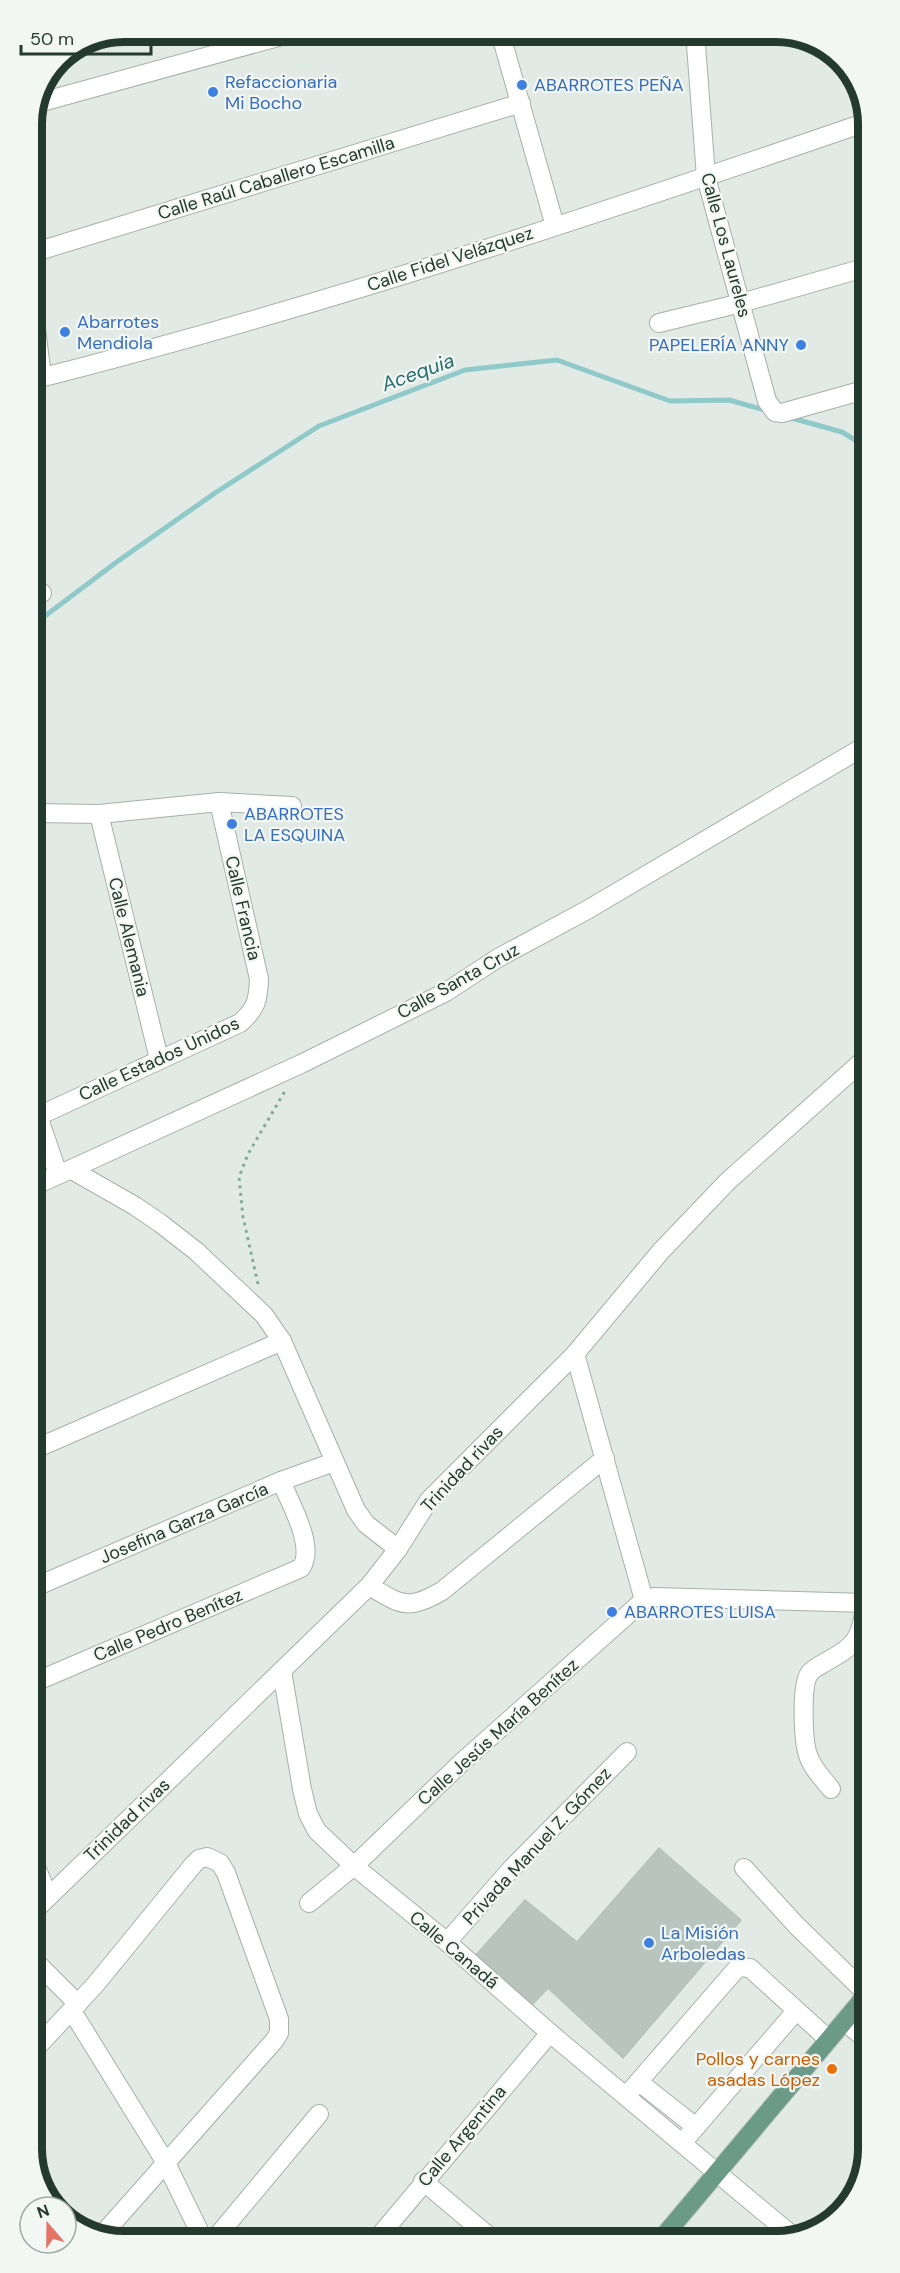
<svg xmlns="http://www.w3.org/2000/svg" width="900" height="2273" viewBox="0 0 900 2273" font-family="'DM Sans',sans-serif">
	<rect width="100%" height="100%" fill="#e2eae5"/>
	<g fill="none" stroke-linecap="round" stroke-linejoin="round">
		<g stroke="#90c9c9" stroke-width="5">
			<polyline points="788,417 842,432 865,446"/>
			<polyline points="33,625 118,561 215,493 319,426 465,370 557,360 670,401 729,400 768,411"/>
		</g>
	</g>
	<polygon fill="#b7c5be" stroke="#b5c3bb" stroke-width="1.5" points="659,1848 741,1920 623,2058 548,1988 531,2006 475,1956 525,1900 577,1942"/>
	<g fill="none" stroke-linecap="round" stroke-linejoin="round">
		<g stroke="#a5b1ab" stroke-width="20">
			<g id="minor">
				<polyline points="500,32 555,226"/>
				<polyline points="695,32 706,177 767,401 775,412 782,413 864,390"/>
				<polyline points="38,103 296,32"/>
				<polyline points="32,253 521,103"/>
				<polyline points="32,296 42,377"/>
				<polyline points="659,323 741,303 864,268"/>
				<path d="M32 380C314 309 589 217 864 123"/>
				<polyline points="33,596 42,593"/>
				<polyline points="33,813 99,814 219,802 292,806"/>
				<polyline points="99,814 159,1059"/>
				<polyline points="34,1098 38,1116 58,1174"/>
				<path d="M34 1118 240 1023C257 1008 258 1000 259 979L219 802"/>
				<polyline points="72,1170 135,1206 160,1223 196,1251 264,1315 282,1341 356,1510 366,1524 398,1549"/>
				<polyline points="34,1186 301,1064 446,992 498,958 587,910 865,746"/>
				<polyline points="575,1354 644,1600"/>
				<polyline points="35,1449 282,1341"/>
				<path d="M369 1586C402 1605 407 1611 442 1591L605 1458"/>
				<polyline points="35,1587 281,1481 334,1462"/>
				<polyline points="282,1671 302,1789 308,1814 317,1831 354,1866 447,1942 550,2033 794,2237"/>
				<path d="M35 1682 301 1568C316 1547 290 1503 281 1481"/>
				<path d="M831 1789C823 1779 812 1768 808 1755 803 1741 801 1686 809 1674 812 1669 819 1666 824 1663 857 1644 859 1642 866 1604"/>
				<polyline points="36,1867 48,1896"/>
				<polyline points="744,1868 796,1925 867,1994"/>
				<polyline points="309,1903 354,1866 461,1763 644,1600 654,1597 867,1603"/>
				<polyline points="36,1909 369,1586 398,1549 429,1500 575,1354 661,1251 728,1181 866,1058"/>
				<polyline points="447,1942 512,1868 627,1752"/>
				<polyline points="36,1962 78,2004"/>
				<polyline points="72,2011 166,2163 204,2241"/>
				<polyline points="844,2021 868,2041"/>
				<polyline points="36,2048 95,1985 193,1865 199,1859 207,1857 220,1863 226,1873 279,2019 279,2033 274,2041 102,2235"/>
				<polyline points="639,2082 696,2127"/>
				<polyline points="626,2096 738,1967 750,1968 828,2039"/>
				<polyline points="682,2143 796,2011"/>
				<polyline points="423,2181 492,2239"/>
				<polyline points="376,2240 550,2033"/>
				<polyline points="213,2241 319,2114"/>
			</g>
		</g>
		<g stroke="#bdc4c1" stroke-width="20">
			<polyline id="major" points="662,2238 868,1993"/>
		</g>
		<polyline stroke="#86aa99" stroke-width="3" stroke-dasharray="3 4.5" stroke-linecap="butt" points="258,1284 243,1217 239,1177 248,1154 285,1091"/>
		<use href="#minor" stroke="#fff" stroke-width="18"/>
		<use href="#major" stroke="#6b9b88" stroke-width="18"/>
	</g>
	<g fill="#3f7fe0" stroke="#f2f7f4" stroke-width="2">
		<circle cx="522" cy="85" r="6"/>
		<circle cx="213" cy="92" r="6"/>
		<circle cx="65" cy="332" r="6"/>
		<circle cx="801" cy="345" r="6"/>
		<circle cx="232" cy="824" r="6"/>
		<circle cx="612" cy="1612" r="6"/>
		<circle cx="649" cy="1943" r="6"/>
	</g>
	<circle fill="#e8710a" stroke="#f2f7f4" stroke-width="2" cx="832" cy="2069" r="6"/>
	<g text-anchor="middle" stroke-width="4.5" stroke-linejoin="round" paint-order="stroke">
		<g font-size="18" fill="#366cbe" stroke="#f2f7f4" text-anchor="start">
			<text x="225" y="88">Refaccionaria<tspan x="225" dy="21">Mi Bocho</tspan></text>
			<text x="534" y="91">ABARROTES PEÑA</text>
			<text x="77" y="328">Abarrotes<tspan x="77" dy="21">Mendiola</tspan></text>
			<text x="789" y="351" text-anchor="end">PAPELERÍA ANNY</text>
			<text x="244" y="820">ABARROTES<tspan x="244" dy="21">LA ESQUINA</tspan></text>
			<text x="624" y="1618">ABARROTES LUISA</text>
			<text x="661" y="1939">La Misión<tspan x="661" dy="21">Arboledas</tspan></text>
		</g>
		<g font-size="18" fill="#243930" stroke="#f2f7f4">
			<text transform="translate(276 178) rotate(-17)" y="6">Calle Raúl Caballero Escamilla</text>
			<text transform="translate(726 245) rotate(75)" y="6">Calle Los Laureles</text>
			<text transform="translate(450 259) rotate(-18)" y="6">Calle Fidel Velázquez</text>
			<text transform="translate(243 908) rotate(77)" y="6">Calle Francia</text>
			<text transform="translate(129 937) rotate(76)" y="6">Calle Alemania</text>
			<text transform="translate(458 981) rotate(-29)" y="6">Calle Santa Cruz</text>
			<text transform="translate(159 1059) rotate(-25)" y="6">Calle Estados Unidos</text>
			<text transform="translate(462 1469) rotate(-47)" y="6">Trinidad rivas</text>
			<text transform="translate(184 1523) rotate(-23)" y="6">Josefina Garza García</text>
			<text transform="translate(168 1625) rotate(-23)" y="6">Calle Pedro Benítez</text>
			<text transform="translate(498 1732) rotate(-42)" y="6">Calle Jesús María Benítez</text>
			<text transform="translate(127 1820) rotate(-44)" y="6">Trinidad rivas</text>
			<text transform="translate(537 1846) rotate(-47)" y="6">Privada Manuel Z. Gómez</text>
			<text transform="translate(454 1950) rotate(40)" y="6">Calle Canadá</text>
			<text transform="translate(462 2136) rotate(-50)" y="6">Calle Argentina</text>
		</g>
		<g font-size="18" fill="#c56008" stroke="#f2f7f4" text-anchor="end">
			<text x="820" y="2065">Pollos y carnes<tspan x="820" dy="21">asadas López</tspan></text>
		</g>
		<g font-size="20" font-style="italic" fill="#256d6e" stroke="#f2f7f4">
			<text transform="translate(418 372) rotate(-20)" y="7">Acequia</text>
		</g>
	</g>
	<path d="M0 0H900V2273H0ZM124 42H776A82 82 0 0 1 858 124V2149A82 82 0 0 1 776 2231H124A82 82 0 0 1 42 2149V124A82 82 0 0 1 124 42Z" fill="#f2f7f4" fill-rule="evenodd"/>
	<path fill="none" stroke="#243930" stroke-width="8" d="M124 42H776A82 82 0 0 1 858 124V2149A82 82 0 0 1 776 2231H124A82 82 0 0 1 42 2149V124A82 82 0 0 1 124 42Z"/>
	<g transform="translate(48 2225) rotate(340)"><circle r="28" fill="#f2f7f4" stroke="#a0aba6" stroke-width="1.5"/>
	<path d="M0-4.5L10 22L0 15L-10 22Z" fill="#e27468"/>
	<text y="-9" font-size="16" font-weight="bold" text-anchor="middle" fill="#243930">N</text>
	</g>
	<path d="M21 45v9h130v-9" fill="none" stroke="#243930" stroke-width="3"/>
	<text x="30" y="45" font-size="18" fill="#243930" stroke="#f2f7f4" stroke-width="4.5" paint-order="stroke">50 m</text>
</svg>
